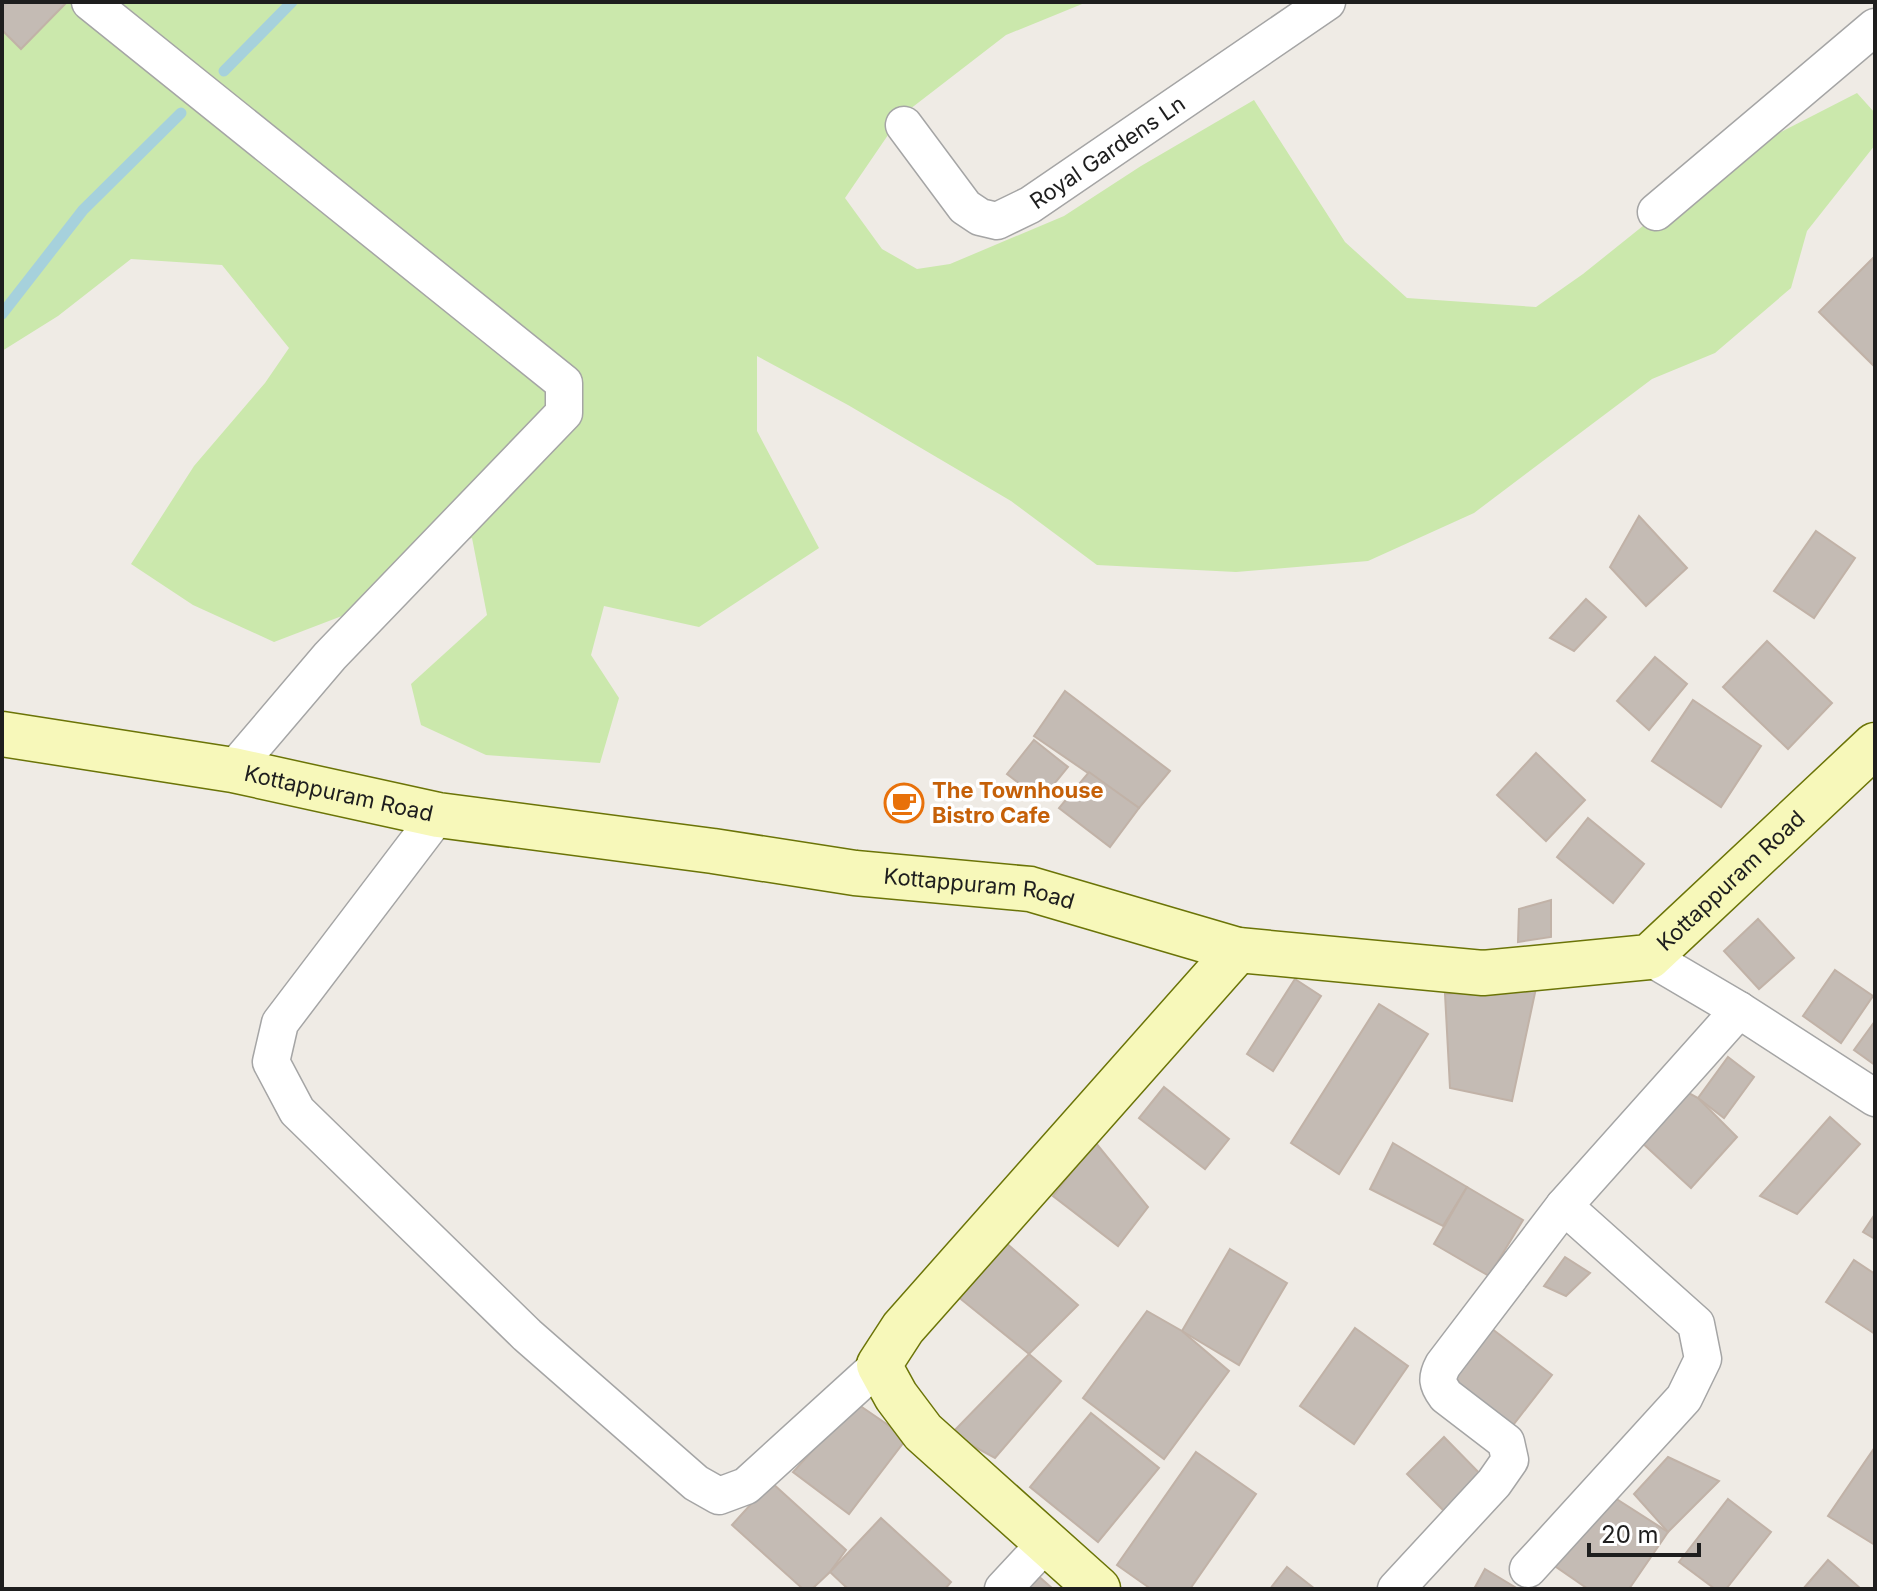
<svg xmlns="http://www.w3.org/2000/svg" width="1877" height="1591" viewBox="0 0 1877 1591" font-family="Inter,sans-serif">
	<rect width="100%" height="100%" fill="#efebe5"/>
	<polygon fill="#cbe8ac" points="5,2 1087,2 1006,35 901,116 845,198 882,249 917,269 950,264 1064,216 1141,166 1254,100 1345,242 1407,298 1536,307 1583,274 1724,161 1857,93 1875,113 1875,145 1807,231 1791,288 1715,353 1652,379 1474,513 1368,561 1236,572 1097,565 1011,501 848,405 757,356 757,431 819,548 699,627 604,606 591,655 619,698 600,763 486,755 421,725 411,684 487,615 472,538 432,551 355,611 274,642 193,605 131,564 194,466 265,383 289,348 222,265 131,259 58,316 2,351 2,11"/>
	<g fill="none" stroke-linecap="round" stroke-linejoin="round">
		<g stroke="#a6d1dc" stroke-width="11">
			<polyline points="224,71 292,2"/>
			<polyline points="2,314 83,210 181,113"/>
		</g>
	</g>
	<g fill="#c4bbb4" stroke="#c1b2a7" stroke-width="2">
		<polygon points="2,2 67,2 21,49 2,30"/>
		<polygon points="1875,256 1875,367 1819,312"/>
		<polygon points="1639,516 1687,568 1646,606 1610,567"/>
		<polygon points="1816,531 1855,558 1814,618 1774,591"/>
		<polygon points="1586,599 1606,617 1574,651 1550,638"/>
		<polygon points="1767,641 1832,703 1788,749 1723,687"/>
		<polygon points="1655,657 1687,684 1649,730 1617,701"/>
		<polygon points="1065,691 1170,771 1139,808 1034,736"/>
		<polygon points="1693,700 1761,746 1721,807 1652,761"/>
		<polygon points="1034,740 1068,767 1041,800 1007,774"/>
		<polygon points="1536,753 1585,800 1546,841 1497,795"/>
		<polygon points="1089,772 1139,808 1110,847 1059,808"/>
		<polygon points="1588,818 1644,864 1613,903 1557,857"/>
		<polygon points="1551,900 1551,937 1518,942 1519,909"/>
		<polygon points="1758,919 1794,958 1759,989 1724,951"/>
		<polygon points="1835,970 1873,996 1841,1043 1803,1016"/>
		<polygon points="1295,979 1321,996 1273,1071 1247,1054"/>
		<polygon points="1536,988 1512,1101 1450,1088 1445,994"/>
		<polygon points="1379,1004 1428,1034 1339,1174 1291,1143"/>
		<polygon points="1875,1021 1875,1065 1854,1050"/>
		<polygon points="1728,1057 1754,1077 1724,1118 1698,1098"/>
		<polygon points="1164,1087 1229,1139 1205,1169 1139,1118"/>
		<polygon points="1685,1091 1698,1098 1737,1137 1691,1188 1640,1141"/>
		<polygon points="1830,1117 1860,1144 1797,1214 1760,1196"/>
		<polygon points="1095,1142 1148,1207 1118,1246 1053,1196"/>
		<polygon points="1393,1143 1467,1187 1443,1226 1370,1189"/>
		<polygon points="1467,1187 1523,1220 1489,1276 1434,1244"/>
		<polygon points="1875,1214 1875,1239 1863,1232"/>
		<polygon points="1005,1242 1078,1305 1029,1354 957,1296"/>
		<polygon points="1230,1249 1287,1283 1239,1365 1182,1331"/>
		<polygon points="1565,1257 1590,1273 1566,1296 1544,1286"/>
		<polygon points="1854,1260 1875,1274 1875,1334 1826,1302"/>
		<polygon points="1147,1311 1182,1331 1229,1371 1164,1459 1083,1398"/>
		<polygon points="1487,1325 1552,1375 1510,1429 1445,1378"/>
		<polygon points="1355,1328 1408,1366 1354,1444 1300,1406"/>
		<polygon points="1029,1354 1061,1381 995,1458 951,1434"/>
		<polygon points="856,1403 907,1438 849,1514 793,1472"/>
		<polygon points="1091,1413 1159,1468 1098,1542 1030,1487"/>
		<polygon points="1444,1437 1490,1484 1453,1520 1407,1474"/>
		<polygon points="1875,1447 1875,1545 1828,1516"/>
		<polygon points="1196,1452 1256,1494 1190,1589 1151,1589 1117,1565"/>
		<polygon points="1668,1457 1719,1481 1668,1532 1634,1494"/>
		<polygon points="771,1482 846,1550 830,1572 812,1589 803,1589 732,1525"/>
		<polygon points="1615,1498 1668,1532 1629,1589 1588,1589 1549,1562"/>
		<polygon points="1728,1499 1771,1532 1726,1589 1715,1589 1679,1562"/>
		<polygon points="881,1518 951,1582 945,1589 848,1589 830,1572"/>
		<polygon points="1828,1560 1861,1589 1803,1589"/>
		<polygon points="1287,1567 1315,1589 1270,1589"/>
		<polygon points="1485,1569 1518,1589 1474,1589"/>
		<polygon points="1036,1574 1053,1589 1023,1589"/>
	</g>
	<g fill="none" stroke-linecap="round" stroke-linejoin="round">
		<g stroke="#a5a5a5" stroke-width="39">
			<g id="street">
				<polyline points="90,2 564,383 564,413 330,656 233,770"/>
				<path id="s1" d="M904 125 965 207 980 217 997 221 1030 205 1327 2"/>
				<polyline points="1656,212 1875,27"/>
				<polyline points="438,815 280,1023 271,1062 297,1111 527,1335 696,1483 719,1496 746,1486 879,1365"/>
				<polyline points="1649,957 1739,1010 1875,1098"/>
				<polyline points="1528,1569 1684,1398 1703,1359 1696,1324 1564,1206"/>
				<polyline points="1003,1589 1045,1544"/>
				<path d="M1396 1589 1494 1483 1510 1460 1506 1442 1446 1396C1437 1384 1436 1378 1443 1365L1564 1206 1739 1010"/>
			</g>
		</g>
		<g stroke="#6b7407" stroke-width="47">
			<g id="secondary">
				<path id="s2" d="M2 734 233 770 438 815 713 851 855 873 1030 889 1238 950 1483 973 1649 957 1875 745"/>
				<polyline points="1098,1589 923,1432 896,1396 879,1365 903,1328 1238,950"/>
			</g>
		</g>
		<use href="#street" stroke="#fff" stroke-width="36"/>
		<use href="#secondary" stroke="#f7f8ba" stroke-width="44"/>
	</g>
	<defs>
		<g id="cafe-ring" transform="scale(2)"><circle r="9.5" fill="#fff" stroke="#e8710a" stroke-width="1.5"/><path d="M-5.5-4.5H6V0H3Q3 3.5 0 3.5H-2.5Q-5.5 3.5-5.5 0ZM3-3.2v2h1.7v-2ZM-6 4.5H4V6H-6Z" fill="#e8710a"/></g>
	</defs>
	<g fill-rule="evenodd">
		<use href="#cafe-ring" x="904" y="803"/>
	</g>
	<g text-anchor="middle" stroke-width="7" stroke-linejoin="round" paint-order="stroke">
		<g font-size="22" fill="#1e1e1e" stroke="#fff">
			<text dy="8" stroke="none"><textPath href="#s1" startOffset="268">Royal Gardens Ln</textPath></text>
			<text dy="8" stroke="none"><textPath href="#s2" startOffset="342">Kottappuram Road</textPath></text>
			<text dy="8" stroke="none"><textPath href="#s2" startOffset="1782">Kottappuram Road</textPath></text>
			<text dy="8" stroke="none"><textPath href="#s2" startOffset="990">Kottappuram Road</textPath></text>
		</g>
		<g font-size="22" font-weight="bold" fill="#c56008" stroke="#fff" text-anchor="start">
			<text x="932" y="798">The Townhouse<tspan x="932" dy="25">Bistro Cafe</tspan></text>
		</g>
	</g>
	<rect width="1877" height="1591" fill="none" stroke="#1e1e1e" stroke-width="8"/>
	<path d="M1589 1543v12h110v-12" fill="none" stroke="#1e1e1e" stroke-width="4"/>
	<text x="1601" y="1543" font-size="24" fill="#1e1e1e" stroke="#ffffff" stroke-width="6" paint-order="stroke">20 m</text>
</svg>
